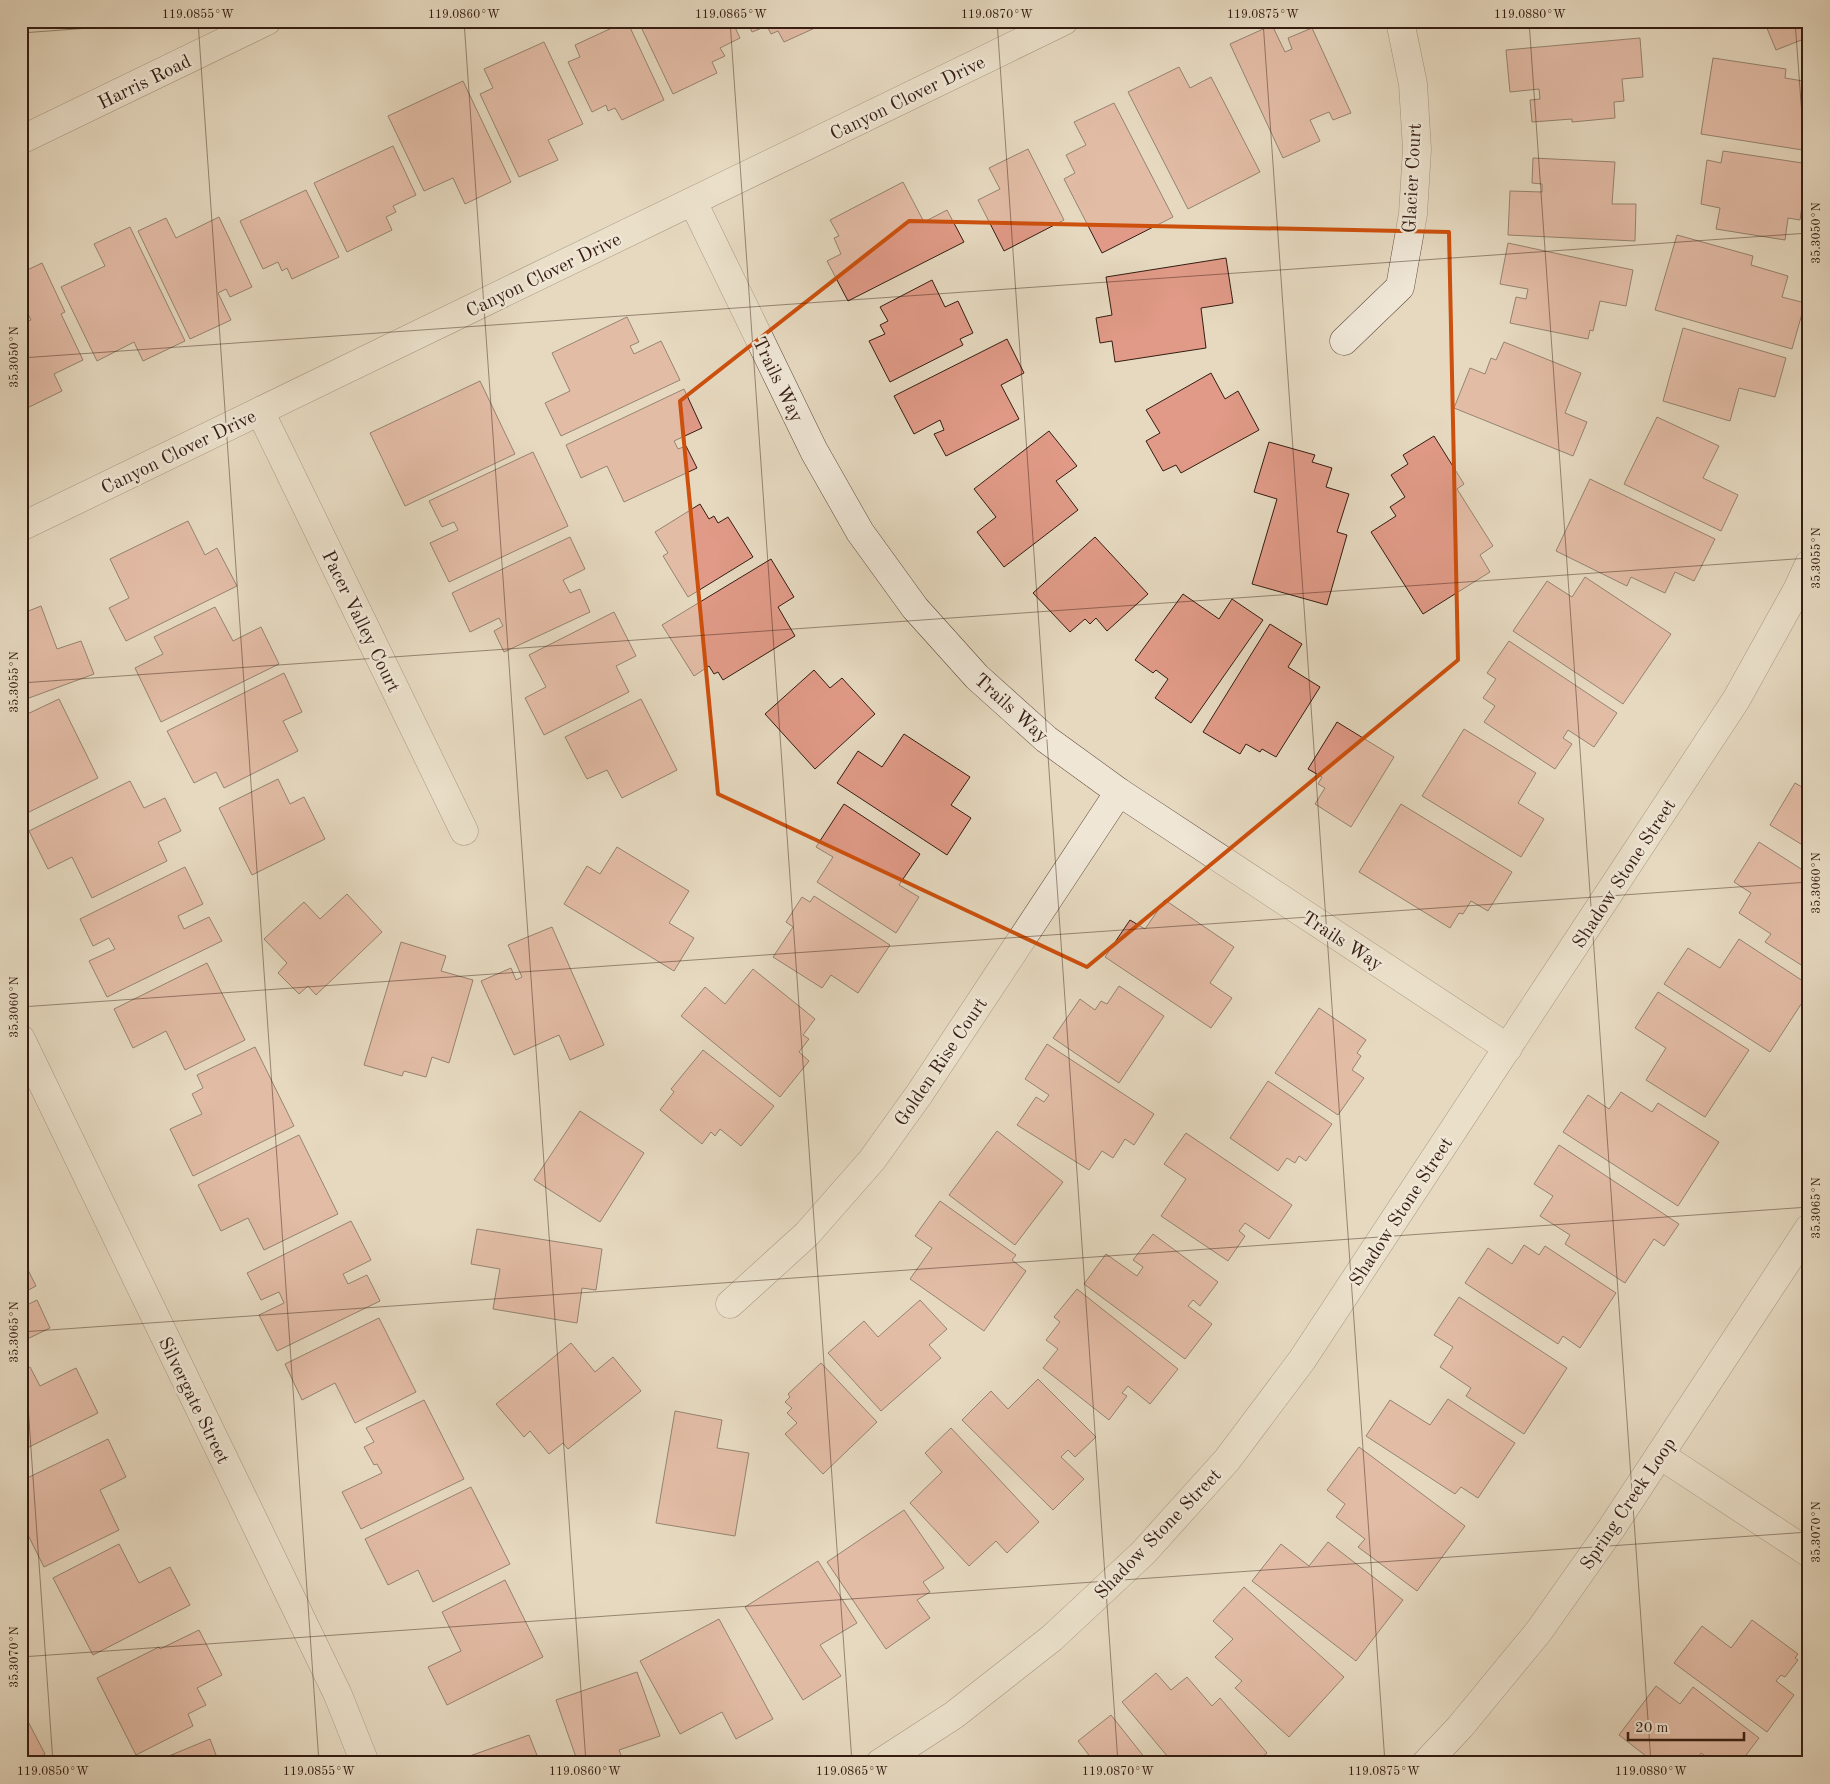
<svg xmlns="http://www.w3.org/2000/svg" width="1830" height="1784" viewBox="0 0 1830 1784" font-family="'Old Standard TT',serif">
	<rect width="100%" height="100%" fill="#e6d9c0"/>
	<filter id="stains"><feTurbulence type="fractalNoise" baseFrequency=".004" numOctaves="4"/><feColorMatrix values="0 0 0 0 .2 0 0 0 0 .09 0 0 0 0 .02 0 0 0 .5 -.17"/></filter>
	<radialGradient id="worn" r=".72"><stop offset=".6" stop-color="#630" stop-opacity="0"/><stop offset="1" stop-color="#630" stop-opacity=".3"/></radialGradient>
	<g fill="#e09a87" stroke="#351d12">
		<polygon points="627,21 664,100 622,120 615,108 608,111 606,105 592,112 568,62 580,57 575,45"/>
		<polygon points="653,21 732,21 740,38 720,48 725,56 712,62 717,73 673,94 641,27"/>
		<polygon points="747,21 825,21 826,23 784,42 778,31 771,34 767,26 752,32"/>
		<polygon points="1764,21 1809,21 1809,37 1776,50"/>
		<polygon points="1272,25 1285,52 1292,49 1288,38 1312,28 1351,113 1333,120 1329,112 1310,120 1320,141 1283,158 1230,44"/>
		<polygon points="1640,38 1643,77 1622,79 1624,101 1614,102 1615,118 1572,122 1572,119 1532,122 1530,100 1540,99 1539,89 1510,92 1506,50"/>
		<polygon points="544,42 583,124 548,140 558,160 519,177 480,94 493,88 484,69"/>
		<polygon points="1713,58 1786,69 1785,78 1809,82 1809,151 1701,134"/>
		<polygon points="1179,67 1190,88 1211,77 1260,172 1188,209 1128,92"/>
		<polygon points="463,81 511,182 465,204 453,178 424,191 388,116"/>
		<polygon points="1114,103 1173,217 1102,253 1064,179 1075,173 1066,155 1086,145 1074,122"/>
		<polygon points="393,146 416,195 393,206 396,212 386,217 392,230 347,252 314,183"/>
		<polygon points="1028,149 1064,220 1004,251 978,200 1000,189 989,168"/>
		<polygon points="1723,151 1809,164 1809,207 1802,206 1800,220 1788,218 1785,240 1716,229 1720,208 1701,204 1707,160 1721,163"/>
		<polygon points="1533,158 1615,162 1612,204 1636,204 1635,241 1508,235 1510,191 1542,192 1542,184 1532,183"/>
		<polygon points="903,182 924,222 947,210 964,242 848,301 827,261 841,254 834,238 839,236 830,220"/>
		<polygon points="306,190 339,257 292,279 287,268 282,271 278,262 263,269 240,221"/>
		<polygon points="219,217 252,287 230,297 226,289 218,293 231,320 190,339 138,231 166,218 176,238"/>
		<polygon points="130,227 185,341 143,361 134,342 97,361 61,287 105,266 94,244"/>
		<polygon points="1677,235 1753,256 1751,265 1788,276 1782,297 1805,303 1792,349 1655,310"/>
		<polygon points="1508,243 1633,270 1626,306 1600,301 1593,331 1590,330 1588,339 1510,323 1516,297 1526,299 1528,289 1500,284"/>
		<polygon points="1226,258 1233,303 1201,308 1206,348 1115,362 1112,341 1100,343 1096,318 1112,315 1106,277"/>
		<polygon points="42,263 65,312 61,314 83,360 54,374 62,391 21,411 21,324 31,320 21,300 21,273"/>
		<polygon points="932,280 945,307 958,301 973,333 960,339 963,345 890,382 869,341 885,334 880,325 888,321 880,307"/>
		<polygon points="627,317 639,342 630,346 634,354 661,341 680,380 561,436 545,403 570,391 552,353"/>
		<polygon points="1683,328 1786,358 1775,397 1739,388 1730,421 1663,401"/>
		<polygon points="1007,339 1024,373 1001,385 1019,419 946,456 934,434 944,430 940,420 914,434 894,396"/>
		<polygon points="1504,342 1581,373 1565,413 1587,422 1573,456 1454,408 1470,368 1485,374 1491,358 1496,360"/>
		<polygon points="1211,373 1225,399 1238,391 1259,430 1181,473 1176,465 1163,471 1146,441 1160,433 1146,410"/>
		<polygon points="480,381 515,454 405,506 370,433"/>
		<polygon points="684,389 702,428 674,441 678,449 686,446 697,468 624,502 607,466 581,478 566,445"/>
		<polygon points="1657,417 1719,446 1703,478 1738,495 1721,531 1624,484"/>
		<polygon points="1049,431 1077,466 1056,481 1078,510 1004,567 977,532 996,517 974,489"/>
		<polygon points="1434,436 1464,484 1457,489 1493,546 1480,555 1490,572 1423,614 1371,532 1396,516 1390,507 1405,497 1391,475 1408,464 1403,455"/>
		<polygon points="1269,442 1315,455 1312,462 1332,468 1326,487 1349,494 1337,532 1347,535 1327,605 1252,584 1277,499 1254,492"/>
		<polygon points="533,452 568,526 449,582 430,543 458,530 454,522 442,527 429,501"/>
		<polygon points="1590,479 1715,539 1694,581 1675,572 1665,593 1631,577 1627,586 1556,551"/>
		<polygon points="700,504 709,519 714,516 718,523 728,517 753,557 688,597 663,556 668,553 655,532"/>
		<polygon points="188,521 205,555 217,548 237,586 126,641 109,608 129,598 110,559"/>
		<polygon points="570,537 585,569 563,580 570,593 580,589 590,612 504,652 494,631 503,626 499,618 470,632 452,593"/>
		<polygon points="1095,537 1148,594 1107,631 1096,618 1090,624 1085,619 1070,632 1033,593"/>
		<polygon points="771,559 794,597 778,607 795,636 723,680 718,672 714,674 709,666 694,676 662,625"/>
		<polygon points="1585,577 1671,634 1623,704 1513,631 1547,581 1572,597"/>
		<polygon points="1183,594 1219,619 1232,599 1263,620 1191,723 1155,698 1168,679 1156,670 1153,673 1135,660"/>
		<polygon points="41,606 57,649 81,641 94,674 21,701 21,614"/>
		<polygon points="215,607 233,641 261,627 279,664 161,722 135,668 163,654 154,637"/>
		<polygon points="614,612 636,656 616,666 629,692 544,735 525,698 546,687 529,655"/>
		<polygon points="1270,624 1302,644 1288,667 1320,687 1276,757 1262,749 1260,752 1246,744 1240,754 1203,732"/>
		<polygon points="1509,641 1617,713 1594,747 1568,730 1563,738 1572,744 1555,769 1484,722 1495,706 1483,698 1496,679 1487,673"/>
		<polygon points="814,670 830,688 842,678 875,714 815,769 765,714"/>
		<polygon points="284,673 302,712 283,721 298,751 224,788 216,772 194,783 167,731"/>
		<polygon points="59,699 98,778 21,816 21,717"/>
		<polygon points="641,699 677,770 622,798 607,770 587,779 565,737"/>
		<polygon points="1337,722 1394,757 1351,827 1315,804 1325,788 1318,784 1322,777 1308,769"/>
		<polygon points="1464,729 1536,773 1518,803 1544,819 1521,857 1422,796"/>
		<polygon points="904,734 970,777 951,805 971,818 947,855 837,783 858,751 882,767"/>
		<polygon points="278,779 290,804 304,797 325,839 252,875 219,808"/>
		<polygon points="130,781 144,808 165,798 181,831 158,842 167,861 92,898 72,857 48,869 29,831"/>
		<polygon points="1795,783 1809,791 1809,849 1770,825"/>
		<polygon points="844,804 920,854 899,885 919,897 896,933 817,882 833,857 816,847"/>
		<polygon points="1401,804 1512,872 1488,911 1471,901 1463,914 1459,913 1450,928 1359,872"/>
		<polygon points="1759,842 1809,874 1809,970 1765,942 1771,934 1739,913 1751,893 1734,882"/>
		<polygon points="617,847 689,891 669,923 694,938 674,971 564,904 587,866 600,874"/>
		<polygon points="185,867 203,904 178,916 184,929 209,917 222,941 107,997 89,961 115,949 109,938 93,946 80,919"/>
		<polygon points="347,894 382,932 316,995 308,986 299,994 278,973 287,963 264,939 304,902 320,919"/>
		<polygon points="814,896 890,945 858,993 831,975 822,988 773,957 793,927 786,922 802,897 810,902"/>
		<polygon points="1165,900 1234,947 1210,983 1232,998 1211,1028 1105,957 1130,920 1145,929"/>
		<polygon points="552,927 604,1045 570,1060 559,1035 514,1055 481,981 511,968 516,980 522,977 508,945"/>
		<polygon points="1739,939 1809,985 1809,992 1770,1052 1664,984 1688,948 1720,968"/>
		<polygon points="401,942 446,956 441,971 473,980 449,1063 432,1057 426,1077 404,1071 402,1076 364,1065"/>
		<polygon points="207,963 245,1040 185,1070 166,1031 133,1048 114,1009"/>
		<polygon points="753,969 815,1019 803,1035 809,1039 799,1052 809,1061 780,1097 681,1016 705,987 725,1004"/>
		<polygon points="1119,986 1164,1016 1119,1083 1053,1038 1080,999 1095,1010 1101,1001 1107,1004"/>
		<polygon points="1658,992 1749,1050 1705,1117 1646,1080 1666,1048 1635,1028"/>
		<polygon points="1319,1008 1366,1040 1357,1053 1361,1056 1352,1070 1364,1078 1338,1115 1275,1073"/>
		<polygon points="1047,1044 1154,1114 1134,1145 1125,1139 1113,1158 1102,1151 1089,1170 1017,1125 1036,1097 1044,1102 1049,1095 1025,1079"/>
		<polygon points="255,1047 294,1126 193,1176 170,1129 202,1114 192,1094 203,1088 197,1075"/>
		<polygon points="703,1050 774,1106 741,1146 720,1129 715,1136 711,1132 702,1144 660,1110 674,1092 671,1089"/>
		<polygon points="1268,1081 1332,1124 1306,1161 1299,1156 1295,1163 1287,1158 1278,1171 1230,1138"/>
		<polygon points="1621,1092 1652,1112 1658,1103 1719,1142 1678,1206 1563,1132 1588,1095 1609,1109"/>
		<polygon points="580,1111 644,1153 600,1222 534,1180"/>
		<polygon points="997,1131 1063,1182 1015,1245 949,1195"/>
		<polygon points="1186,1133 1292,1205 1269,1239 1245,1223 1239,1231 1245,1236 1228,1261 1161,1216 1186,1179 1164,1164"/>
		<polygon points="299,1135 338,1214 264,1250 248,1218 221,1231 198,1185"/>
		<polygon points="1559,1145 1679,1224 1664,1246 1654,1239 1625,1283 1565,1244 1570,1235 1540,1216 1553,1196 1534,1184"/>
		<polygon points="940,1201 1016,1255 1012,1260 1026,1271 984,1331 910,1279 932,1248 915,1236"/>
		<polygon points="351,1221 371,1260 343,1274 348,1284 367,1275 380,1301 277,1351 259,1315 284,1303 279,1292 261,1300 247,1273"/>
		<polygon points="477,1229 602,1249 596,1290 582,1288 577,1323 493,1309 500,1269 471,1264"/>
		<polygon points="1153,1234 1218,1282 1200,1306 1193,1300 1188,1306 1212,1324 1185,1359 1084,1284 1106,1254 1137,1276 1143,1267 1133,1260"/>
		<polygon points="1524,1245 1539,1255 1545,1246 1616,1293 1580,1348 1563,1336 1558,1344 1465,1283 1488,1248 1512,1264"/>
		<polygon points="21,1256 36,1286 21,1294"/>
		<polygon points="1077,1289 1178,1369 1150,1404 1128,1386 1122,1393 1127,1396 1109,1420 1043,1368 1058,1349 1046,1340 1060,1322 1054,1317"/>
		<polygon points="1459,1297 1567,1368 1524,1434 1466,1396 1471,1388 1440,1367 1453,1347 1434,1335"/>
		<polygon points="37,1300 50,1328 21,1342 21,1308"/>
		<polygon points="920,1300 947,1329 929,1345 941,1358 881,1411 828,1353 864,1321 878,1337"/>
		<polygon points="379,1318 416,1392 355,1423 335,1383 302,1400 285,1364"/>
		<polygon points="571,1343 595,1372 613,1357 641,1391 568,1449 563,1443 549,1454 530,1431 524,1437 496,1404"/>
		<polygon points="821,1363 877,1422 823,1474 785,1434 797,1423 787,1413 792,1408 785,1402 790,1397 788,1394"/>
		<polygon points="30,1367 40,1386 76,1368 98,1413 21,1451 21,1370"/>
		<polygon points="1038,1379 1096,1437 1075,1457 1068,1450 1061,1457 1084,1479 1053,1510 962,1420 991,1391 1008,1409"/>
		<polygon points="1448,1399 1515,1443 1478,1498 1461,1487 1455,1494 1366,1436 1390,1400 1430,1425"/>
		<polygon points="424,1400 464,1479 361,1529 342,1492 382,1473 377,1464 374,1465 364,1447 374,1442 366,1428"/>
		<polygon points="675,1411 722,1420 717,1448 749,1453 735,1536 656,1523"/>
		<polygon points="951,1428 1039,1522 1007,1553 996,1541 969,1566 910,1503 942,1472 925,1453"/>
		<polygon points="108,1439 126,1477 100,1490 119,1530 44,1567 21,1521 21,1481"/>
		<polygon points="1359,1447 1465,1526 1417,1591 1358,1547 1365,1539 1336,1517 1345,1504 1327,1490"/>
		<polygon points="471,1487 510,1564 433,1602 418,1570 388,1585 365,1539"/>
		<polygon points="904,1510 944,1568 923,1582 930,1592 917,1600 930,1618 886,1649 827,1562"/>
		<polygon points="1328,1542 1403,1600 1356,1661 1252,1581 1281,1544 1309,1566"/>
		<polygon points="119,1544 139,1583 170,1567 190,1605 93,1655 53,1578"/>
		<polygon points="818,1561 857,1623 820,1645 841,1676 803,1700 745,1607"/>
		<polygon points="505,1580 543,1657 447,1705 428,1667 461,1651 442,1612"/>
		<polygon points="1244,1587 1344,1677 1289,1737 1235,1688 1242,1681 1215,1657 1233,1639 1213,1621"/>
		<polygon points="719,1619 773,1719 736,1739 722,1712 680,1734 640,1661"/>
		<polygon points="1752,1620 1798,1654 1795,1658 1798,1660 1785,1677 1781,1675 1776,1681 1794,1695 1767,1732 1674,1663 1702,1626 1731,1648"/>
		<polygon points="199,1630 222,1675 197,1688 206,1705 188,1714 193,1726 136,1755 97,1678 159,1647 160,1649"/>
		<polygon points="637,1672 660,1736 619,1750 624,1763 578,1763 556,1700"/>
		<polygon points="1156,1673 1171,1690 1187,1677 1212,1706 1220,1698 1267,1753 1255,1763 1173,1763 1122,1702"/>
		<polygon points="1656,1686 1680,1704 1693,1687 1759,1738 1740,1763 1714,1763 1701,1753 1694,1763 1655,1763 1619,1735"/>
		<polygon points="21,1708 45,1754 28,1763 21,1763"/>
		<polygon points="1111,1715 1149,1763 1095,1763 1078,1741"/>
		<polygon points="529,1735 540,1763 450,1763"/>
		<polygon points="210,1739 219,1763 152,1763"/>
	</g>
	<g fill="none" stroke-linecap="round" stroke-linejoin="round">
		<g stroke="#614c3e" stroke-width="29">
			<g id="minor">
				<polyline points="693,202 814,451 860,532 915,608 977,677 1046,739 1119,792 1508,1048"/>
				<polyline points="1344,341 1400,287 1413,214 1417,149 1413,84 1400,21"/>
				<polyline points="260,411 464,831"/>
				<polyline points="21,527 1064,21"/>
				<polyline points="21,1039 338,1695 365,1763"/>
				<polyline points="730,1304 807,1234 872,1160 920,1093 1119,792"/>
				<polyline points="1660,1455 1809,1553"/>
				<polyline points="880,1763 954,1715 1052,1638 1143,1553 1227,1460 1302,1360 1736,700 1797,590 1809,564"/>
			</g>
		</g>
		<g stroke="#614c3e" stroke-width="29">
			<g id="tertiary">
				<polyline points="21,140 267,21"/>
				<polyline points="1426,1763 1460,1727 1539,1631 1611,1529 1809,1228"/>
			</g>
		</g>
		<use href="#minor" stroke="#efe6d6" stroke-width="28"/>
		<use href="#tertiary" stroke="#efe6d6" stroke-width="28"/>
	</g>
	<path d="M0 0H1830V1784H0ZM909 221 1449 232 1458 660 1087 967 718 794 680 401Z" fill="#e6d9c0" fill-opacity=".55" fill-rule="evenodd"/>
	<path fill="none" stroke="#cd500d" stroke-width="4" stroke-linejoin="round" d="M909 221 1449 232 1458 660 1087 967 718 794 680 401Z"/>
	<path fill="none" stroke="#351d12" stroke-width="1" stroke-opacity="0.45" d="M198 21 319 1763M464 21 586 1763M730 21 852 1763M997 21 1118 1763M1263 21 1385 1763M1529 21 1651 1763M1795 21 1809 211M21 33 186 21M21 358 1809 233M21 683 1809 558M21 1007 1809 882M21 1306 53 1763M21 1332 1809 1207M21 1657 1809 1532"/>
	<g text-anchor="middle" stroke-width="5" stroke-linejoin="round" paint-order="stroke">
		<g font-size="19" fill="#351d12" stroke="#efe6d6">
			<text transform="translate(144 81) rotate(-26)" y="7">Harris Road</text>
			<text transform="translate(907 97) rotate(-26)" y="7">Canyon Clover Drive</text>
			<text transform="translate(1411 178) rotate(-87)" y="7">Glacier Court</text>
			<text transform="translate(543 274) rotate(-26)" y="7">Canyon Clover Drive</text>
			<text transform="translate(779 379) rotate(64)" y="7">Trails Way</text>
			<text transform="translate(178 451) rotate(-26)" y="7">Canyon Clover Drive</text>
			<text transform="translate(362 621) rotate(64)" y="7">Pacer Valley Court</text>
			<text transform="translate(1012 707) rotate(42)" y="7">Trails Way</text>
			<text transform="translate(1623 873) rotate(-57)" y="7">Shadow Stone Street</text>
			<text transform="translate(1343 940) rotate(33)" y="7">Trails Way</text>
			<text transform="translate(940 1061) rotate(-56)" y="7">Golden Rise Court</text>
			<text transform="translate(1400 1211) rotate(-57)" y="7">Shadow Stone Street</text>
			<text transform="translate(195 1400) rotate(64)" y="7">Silvergate Street</text>
			<text transform="translate(1627 1503) rotate(-56)" y="7">Spring Creek Loop</text>
			<text transform="translate(1157 1533) rotate(-46)" y="7">Shadow Stone Street</text>
		</g>
	</g>
	<rect width="1830" height="1784" fill="none" stroke="#e6d9c0" stroke-width="55"/>
	<path d="M1628 1732v8h116v-8" fill="none" stroke="#351d12" stroke-width="2.5"/>
	<text x="1635" y="1732" font-size="15" fill="#351d12" stroke="#efe6d6" stroke-width="4" paint-order="stroke">20 m</text>
	<rect x="28" y="28" width="1774" height="1728" fill="none" stroke="#351d12" stroke-width="2"/>
	<g font-size="12" text-anchor="middle" fill="#351d12">
		<text x="198" y="18">119.0855°W</text>
		<text x="464" y="18">119.0860°W</text>
		<text x="731" y="18">119.0865°W</text>
		<text x="997" y="18">119.0870°W</text>
		<text x="1263" y="18">119.0875°W</text>
		<text x="1530" y="18">119.0880°W</text>
		<text transform="translate(1816 233) rotate(-90)" y="4">35.3050°N</text>
		<text transform="translate(14 357) rotate(-90)" y="4">35.3050°N</text>
		<text transform="translate(1816 558) rotate(-90)" y="4">35.3055°N</text>
		<text transform="translate(14 682) rotate(-90)" y="4">35.3055°N</text>
		<text transform="translate(1816 883) rotate(-90)" y="4">35.3060°N</text>
		<text transform="translate(14 1007) rotate(-90)" y="4">35.3060°N</text>
		<text transform="translate(1816 1208) rotate(-90)" y="4">35.3065°N</text>
		<text transform="translate(14 1332) rotate(-90)" y="4">35.3065°N</text>
		<text transform="translate(1816 1532) rotate(-90)" y="4">35.3070°N</text>
		<text transform="translate(14 1657) rotate(-90)" y="4">35.3070°N</text>
		<text x="53" y="1775">119.0850°W</text>
		<text x="319" y="1775">119.0855°W</text>
		<text x="585" y="1775">119.0860°W</text>
		<text x="852" y="1775">119.0865°W</text>
		<text x="1118" y="1775">119.0870°W</text>
		<text x="1384" y="1775">119.0875°W</text>
		<text x="1651" y="1775">119.0880°W</text>
	</g>
	<rect width="100%" height="100%" filter="url(#stains)"/>
	<rect width="100%" height="100%" fill="url(#worn)"/>
</svg>
